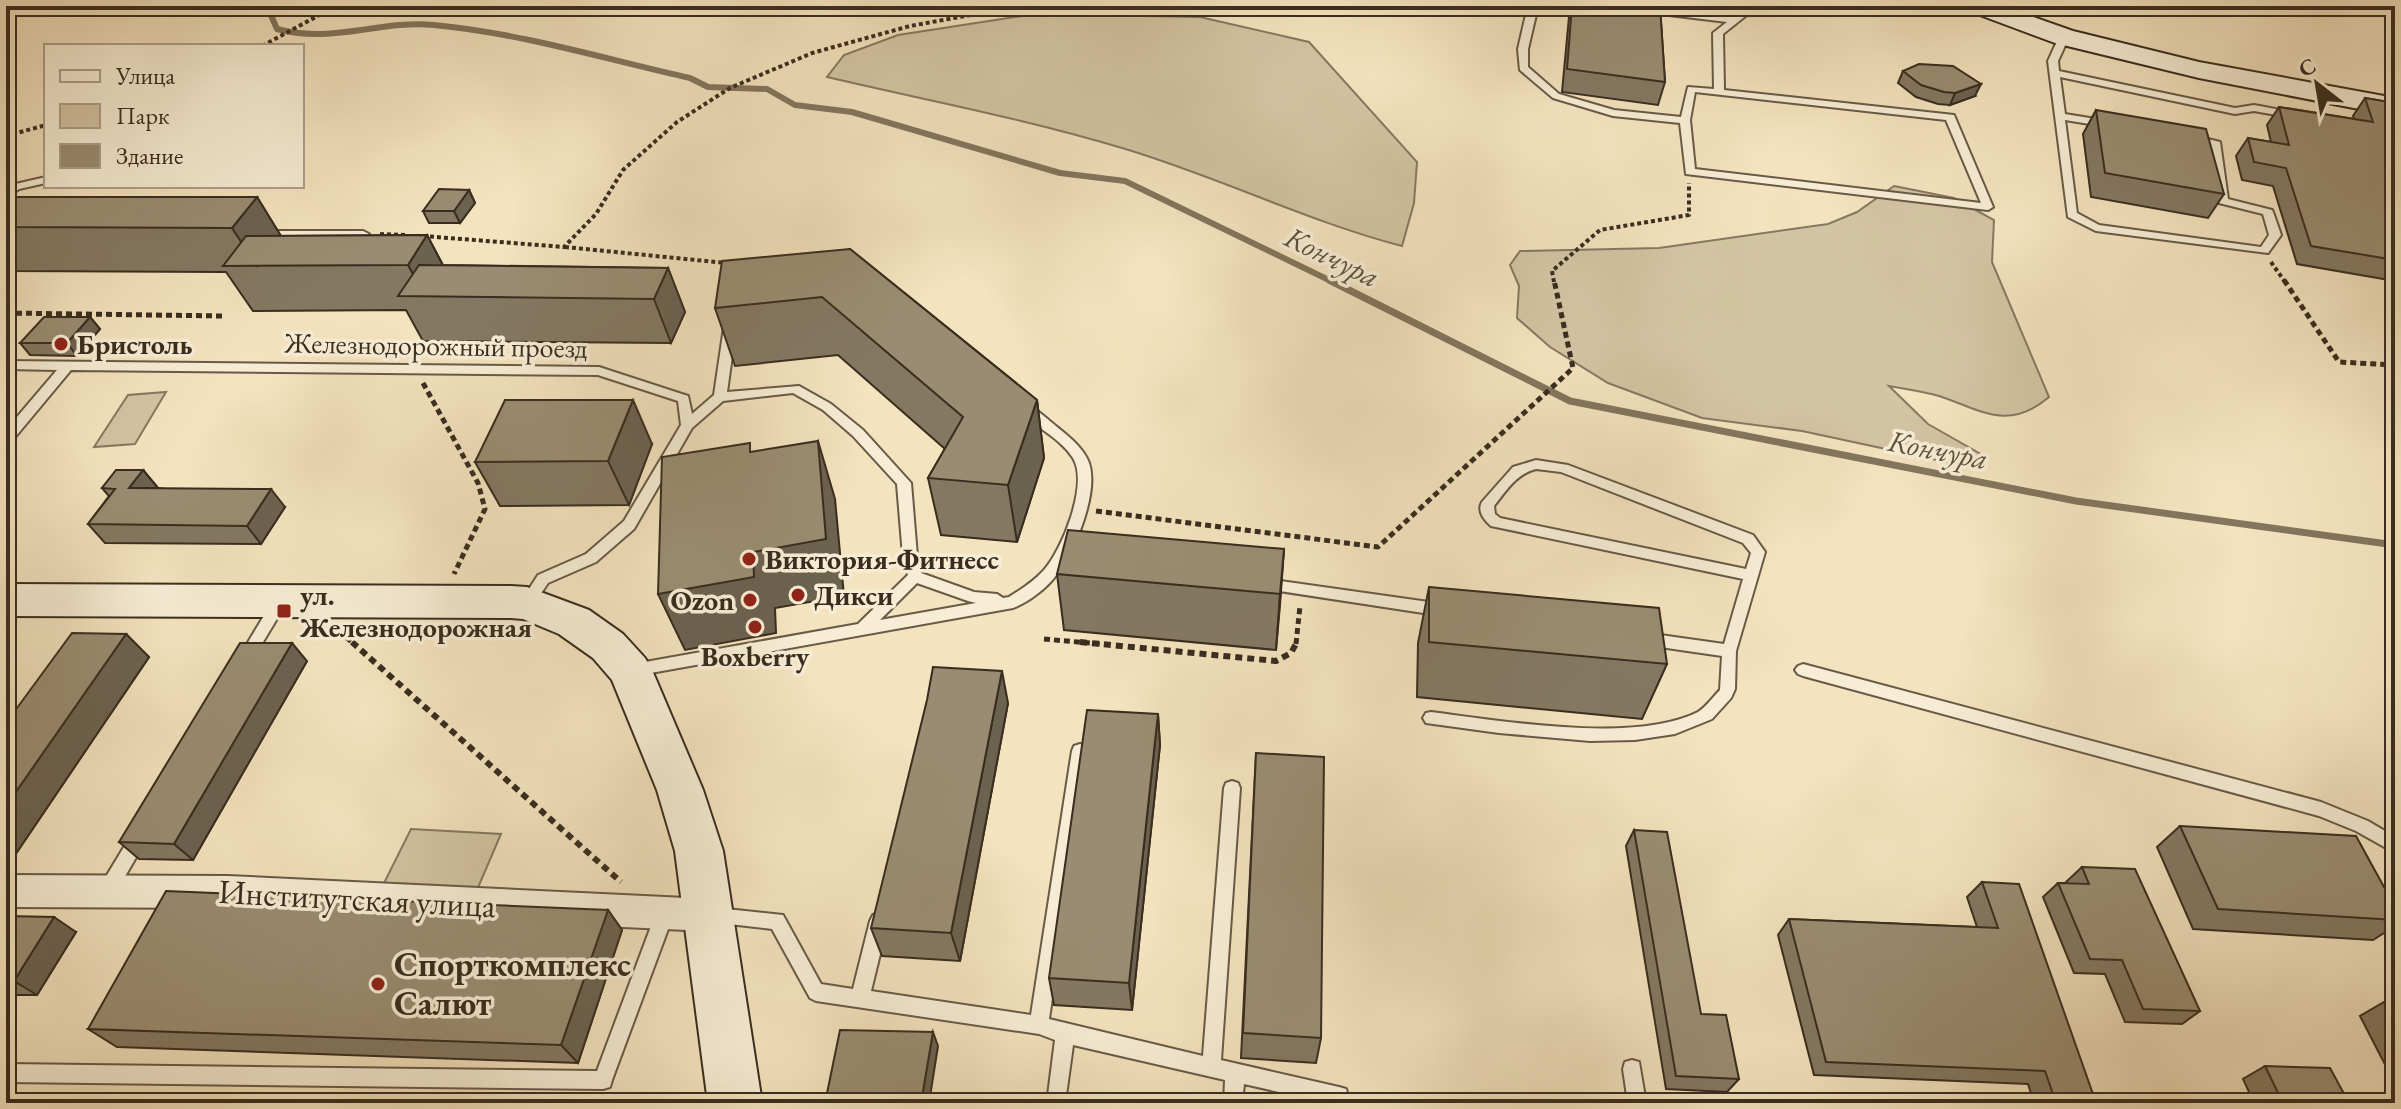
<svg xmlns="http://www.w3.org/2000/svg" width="2401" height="1109" viewBox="0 0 2401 1109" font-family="'EB Garamond',serif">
	<rect width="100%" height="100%" fill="#f3e3be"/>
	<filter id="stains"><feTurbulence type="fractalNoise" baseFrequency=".0025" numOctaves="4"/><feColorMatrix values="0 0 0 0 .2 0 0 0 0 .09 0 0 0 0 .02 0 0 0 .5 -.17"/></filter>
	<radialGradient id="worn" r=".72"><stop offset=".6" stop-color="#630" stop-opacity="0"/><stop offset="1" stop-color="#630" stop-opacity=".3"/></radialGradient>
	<g fill="#d3c4a3" stroke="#867861" stroke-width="2">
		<path d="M1035 14 1200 17 1309 42 1417 162 1414 203 1402 246C1306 221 1217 176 1122 148 1026 119 925 100 827 77L844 55 898 35Z"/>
		<path d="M1894 186 1954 198 1994 220 1992 262 2049 397C2008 432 1981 410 1939 396 1923 391 1905 389 1889 386L1928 424 1986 457 1979 469 1802 431 1702 418 1608 383 1550 347 1517 318 1519 286 1510 265 1520 251 1659 248 1828 224 1857 212Z"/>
		<polygon points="166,392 135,444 94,447 128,395"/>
		<polygon points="411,829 501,834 477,890 383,885"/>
	</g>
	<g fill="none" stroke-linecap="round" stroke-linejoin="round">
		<path stroke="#83755e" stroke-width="6" d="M267 6 277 29C331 44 380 20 434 25 520 33 605 59 690 78L708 87 767 89 795 105 852 112 1060 173 1125 181 1333 282"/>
		<polyline stroke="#83755e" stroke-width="7" points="1329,280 1570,401 2076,501 2395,545"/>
		<g stroke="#685a47" stroke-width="4">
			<g id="lane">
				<path d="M1528 6H1538L1528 49V67L1559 94 1614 110 1681 117 1688 87 1714 89 1713 33 1727 22 1619 9 1614 6H1641L1733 17 1747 6H1758L1723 34 1724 90 1954 115 1993 207 1988 210 1686 174 1680 123 1613 116 1553 98 1520 70 1518 49ZM1695 92 1946 120 1981 203 1695 169 1690 120Z"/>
				<polygon points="2064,34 2069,37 2058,61 2059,71 2235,108 2254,105 2297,113 2298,115 2293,118 2254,111 2235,114 2060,77 2065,114 2108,121 2113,124 2108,127 2065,120 2077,213 2099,225 2261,247 2269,235 2263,214 2219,203 2210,144 2187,138 2192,135 2220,142 2228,199 2272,210 2273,212 2281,235 2268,253 2096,231 2068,217 2048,61 2059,37"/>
				<polygon points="46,177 46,183 19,189 6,199 6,190 11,185"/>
				<polygon points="262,231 363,231 369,234 363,237 258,236 258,232"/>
				<path d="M730 323 736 327 727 392 799 386 831 404 863 430 911 483 917 556 921 573 974 592 997 594 1003 598 1009 597C1022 589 1034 581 1044 570 1062 550 1089 484 1073 458 1060 437 1033 427 1018 408L1020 405C1031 403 1042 415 1051 422 1064 433 1083 446 1089 463 1099 492 1075 551 1057 574 1047 588 1029 602 1013 608L634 676 629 674 626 670 629 666 634 664 858 624 908 575 903 556 897 484 853 436 823 410 793 393 723 401 692 428 634 529 596 562 548 583 532 607H522L520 603 538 575 586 554 624 521 681 425 678 401 598 375 71 370 11 442 6 444V430L57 370 6 369V361L599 367 688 396 692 414 714 395 724 327ZM917 583 968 601 976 603 880 620Z"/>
				<path d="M1536 460 1568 465 1753 535 1765 552 1736 651 1735 689 1731 698 1712 719 1675 734 1635 740 1590 741 1499 733 1426 723 1423 718 1426 713 1431 712C1502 721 1634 744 1698 712 1706 707 1713 697 1720 690L1722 656 1646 645 1641 643 1639 639 1641 635 1646 633 1724 644 1743 579 1491 526C1484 520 1477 511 1482 502L1513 467ZM1536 469 1561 472 1743 543 1751 553 1746 569 1500 518 1495 514 1494 506C1506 491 1516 474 1536 469Z"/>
				<polygon points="1266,579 1443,604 1448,606 1450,610 1448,614 1443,616 1266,589 1261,588 1259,584 1261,580"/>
				<polygon points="279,597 284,599 286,603 284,607 251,662 246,664 241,662 239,658 241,654 274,599"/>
				<polygon points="1803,664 2321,802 2368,821 2395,837 2395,853 2356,831 2319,816 1803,676 1798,674 1795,670 1798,666"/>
				<polygon points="1080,744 1086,746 1088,751 1049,1019 1203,1056 1224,788 1226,783 1232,781 1238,783 1240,788 1221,1060 1339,1087 1346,1089 1348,1096 1346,1103 1328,1103 1244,1084 1242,1103 1224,1103 1225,1080 1073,1045 1065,1103 1047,1103 1055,1040 1039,1034 816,1001 810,998 772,929 711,922 708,916 711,910 717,908 783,915 821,984 853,989 870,921 873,915 879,913 885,915 888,921 871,991 1031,1015 1072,751 1074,746"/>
				<polygon points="139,830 145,832 147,837 145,842 113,897 107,899 101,897 98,891 101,885 133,832"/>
				<polygon points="665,905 671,907 674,913 612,1080 610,1087 603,1089 6,1082 6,1064 597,1071 656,913 659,907"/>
				<polygon points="1632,1060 1639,1062 1646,1103 1628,1103 1623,1069 1625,1062"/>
			</g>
		</g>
		<g stroke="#685a47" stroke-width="4">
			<polygon id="street" points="6,875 228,876 707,899 719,904 724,915 719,926 707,931 228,908 6,907"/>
		</g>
		<g stroke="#392d1f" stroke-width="4">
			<g id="secondary">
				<polygon points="1965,6 2002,6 2073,31 2199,62 2395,98 2395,116 2199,78 2055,43 1969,11"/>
				<polygon points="6,584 511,586 527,587 589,610 623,634 645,658 652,670 703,790 723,851 762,1103 708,1103 675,851 657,790 612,680 593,658 559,634 523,619 511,618 6,616"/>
			</g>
		</g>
		<g stroke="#392d1f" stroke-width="4" stroke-dasharray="4 3" stroke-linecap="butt">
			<polyline points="262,46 336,6"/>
			<polyline points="6,136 46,125"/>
			<polyline points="380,234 405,235"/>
			<polyline points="423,236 564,247 596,214 623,170 677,122 730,88 812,53 910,26 1020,6"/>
			<polyline points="565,247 726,263"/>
			<polyline points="2271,262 2285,282"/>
			<polyline points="1554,282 1552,271 1600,230 1689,215 1689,183"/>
		</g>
		<g stroke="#392d1f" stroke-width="5" stroke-dasharray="6 4" stroke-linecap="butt">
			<polyline points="2284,280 2339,362 2395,365"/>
			<polyline points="6,313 225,316"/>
			<polyline points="423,383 478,483 485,509 454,574"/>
			<polyline points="1096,511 1378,547 1573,368 1554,280"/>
			<polyline points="339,631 354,644"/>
			<polyline points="1044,639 1101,644"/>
			<polyline points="1296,644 1300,606"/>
		</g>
		<g stroke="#392d1f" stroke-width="6" stroke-dasharray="7 5" stroke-linecap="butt">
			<polyline points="352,642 621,882"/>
			<polyline points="1080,642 1276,661 1291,653 1297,642"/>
		</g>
		<use href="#lane" fill="#f7edd5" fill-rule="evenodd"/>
		<use href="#street" fill="#f7edd5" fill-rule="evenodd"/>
		<use href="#secondary" fill="#f7edd5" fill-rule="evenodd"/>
	</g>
	<g fill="#847862" stroke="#392d1f" stroke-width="2">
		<polygon points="1570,6 1660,6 1665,82 1658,105 1562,92"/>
		<polygon points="1903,71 1975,96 1950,105 1938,104 1916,97 1898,83"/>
		<polygon points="2365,98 2395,103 2395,281 2297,264 2273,186 2242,180 2236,156 2248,138 2271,142 2267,125 2279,107 2354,119 2353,116"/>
		<polygon points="2096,110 2224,194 2208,218 2091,197 2083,134"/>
		<polygon points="469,190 475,203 460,223 429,223 423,211"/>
		<polygon points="6,197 257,197 281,236 427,235 443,265 668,268 685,312 671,343 423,341 406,310 253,311 226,272 6,271"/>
		<polygon points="850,249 1037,400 1044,458 1017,542 941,535 928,478 945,449 838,355 735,366 715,308"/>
		<polygon points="90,317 100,329 77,356 30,355 20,343"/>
		<polygon points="652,444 629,505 500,506 475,462"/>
		<polygon points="143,470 158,488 285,507 261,544 105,543 88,524 109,496 102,488"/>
		<polygon points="1284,549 1276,650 1064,630 1057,574"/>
		<polygon points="1429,587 1667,664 1642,719 1417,697 1418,643"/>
		<polygon points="126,634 149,657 15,855 6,855 6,723"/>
		<polygon points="307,661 193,860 139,859 119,842"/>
		<polygon points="1008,703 960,961 882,956 871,928"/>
		<polygon points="1158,714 1160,745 1132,1010 1054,1005 1049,978"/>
		<polygon points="1256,753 1321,1038 1316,1063 1241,1058"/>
		<polygon points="2180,826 2395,907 2395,926 2373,940 2193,929 2157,847"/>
		<polygon points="1634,830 1701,1014 1739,1079 1727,1092 1666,1089 1626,846"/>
		<polygon points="2082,867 2200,1011 2182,1024 2125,1022 2105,974 2074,973 2043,897 2058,883 2067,883 2066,882"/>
		<polygon points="1982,882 2094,1097 2085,1103 2034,1103 2028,1084 1814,1075 1778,935 1789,919 1977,927 1967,897"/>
		<polygon points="608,910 622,930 578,1063 117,1047 88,1029"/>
		<polygon points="6,916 76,932 37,995 6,995"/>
		<polygon points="2391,998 2395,998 2395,1084 2360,1016"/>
		<polygon points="2265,1066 2349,1103 2254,1103 2243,1079"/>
	</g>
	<g fill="#6c6250" stroke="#392d1f" stroke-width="2">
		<polygon points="1981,84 1975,96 1950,105 1955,93"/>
		<polygon points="469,190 475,203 460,223 454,211"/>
		<polygon points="257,197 284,241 257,266 232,228"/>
		<polygon points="427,235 450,279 425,296 408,265"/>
		<polygon points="668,268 685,312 671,343 654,299"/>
		<polygon points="90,317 100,329 77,356 67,343"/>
		<polygon points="633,400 652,444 629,505 608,461"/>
		<polygon points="1037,400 1044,458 1017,542 1008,485"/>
		<polygon points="818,441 835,499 844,596 775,608 776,633 685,650 658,594 753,552"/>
		<polygon points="143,470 158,488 129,488"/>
		<polygon points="271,489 285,507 261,544 247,526"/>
		<polygon points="1284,549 1280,605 1276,650 1280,594"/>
		<polygon points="126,634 149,657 15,855 6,848 6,806"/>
		<polygon points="292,643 307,661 193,860 174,844"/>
		<polygon points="1002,671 1008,703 960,961 951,933"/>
		<polygon points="1158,714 1160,745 1132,1010 1129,983"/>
		<polygon points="608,910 622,930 578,1063 561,1045"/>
		<polygon points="54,917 76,932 37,995 14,981"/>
		<polygon points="933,1032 938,1046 929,1103 921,1103"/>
	</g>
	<g fill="#9a8c72" stroke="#392d1f" stroke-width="2">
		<polygon points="1572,6 1660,6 1665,82 1567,69"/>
		<polygon points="1919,64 1953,66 1981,84 1955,93 1944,92 1921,85 1903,71"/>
		<polygon points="2365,98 2395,103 2395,169 2390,168 2395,180 2395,260 2311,246 2286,168 2254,162 2248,138 2289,145 2279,107 2373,122"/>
		<polygon points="2096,110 2206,129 2224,194 2105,173"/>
		<polygon points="439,189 469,190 454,211 423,211"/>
		<polygon points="6,197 257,197 232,228 6,227"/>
		<polygon points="427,235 408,265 223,266 246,236"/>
		<polygon points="850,249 1037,400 1008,485 928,478 963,417 822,297 715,308 722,261"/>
		<polygon points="419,265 668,268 654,299 398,296"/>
		<polygon points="44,317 90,317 67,343 20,343"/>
		<polygon points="505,400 633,400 608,461 475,462"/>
		<polygon points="818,441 826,539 753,552 754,577 658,594 662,457 750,443 750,452"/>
		<polygon points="116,470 143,470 129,488 271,489 247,526 88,524 115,489 102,488"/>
		<polygon points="1068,530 1284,549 1280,594 1057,574"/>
		<polygon points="1429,587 1659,608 1667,664 1429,642"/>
		<polygon points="72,633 126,634 6,806 6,723"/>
		<polygon points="240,643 292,643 174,844 119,842"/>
		<polygon points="933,667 1002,671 951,933 871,928 927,700"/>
		<polygon points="1087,710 1158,714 1129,983 1049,978"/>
		<polygon points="1256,753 1324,757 1321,1038 1243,1033"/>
		<polygon points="2180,826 2356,836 2395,907 2395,920 2218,909"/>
		<polygon points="1634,830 1667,832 1701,1014 1726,1015 1739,1079 1676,1076"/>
		<polygon points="2082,867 2135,869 2200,1011 2143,1009 2122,960 2090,959 2058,883 2089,884"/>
		<polygon points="1982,882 2019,884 2094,1097 2053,1094 2045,1071 1826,1062 1789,919 1998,928"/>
		<polygon points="166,891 608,910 561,1045 88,1029"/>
		<polygon points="6,916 54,917 14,981 6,980"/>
		<polygon points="840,1030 933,1032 921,1103 825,1103"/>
		<polygon points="2265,1066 2330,1068 2349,1103 2283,1103"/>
	</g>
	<g fill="#8f2418" stroke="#f7edd5" stroke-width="3">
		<circle cx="61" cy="344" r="8"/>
		<circle cx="749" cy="559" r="8"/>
		<circle cx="798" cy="595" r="8"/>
		<circle cx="750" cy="600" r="8"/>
		<rect x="276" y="603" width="16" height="16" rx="4"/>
		<circle cx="755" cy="627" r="8"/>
		<circle cx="378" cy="984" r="8"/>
	</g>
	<g text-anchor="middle" stroke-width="7" stroke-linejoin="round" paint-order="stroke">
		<g font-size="28" font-weight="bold" fill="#392d1f" stroke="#f7edd5" text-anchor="start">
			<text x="77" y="354">Бристоль</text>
			<text x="765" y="569">Виктория-Фитнесс</text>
			<text x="300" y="605">ул.<tspan x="300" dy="32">Железнодорожная</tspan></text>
			<text x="814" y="605">Дикси</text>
			<text x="734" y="610" text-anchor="end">Ozon</text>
			<text x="755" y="666" text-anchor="middle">Boxberry</text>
		</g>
		<g font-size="28" fill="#392d1f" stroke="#f7edd5">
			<text transform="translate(436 345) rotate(1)" y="10">Железнодорожный проезд</text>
		</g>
		<g font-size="30" font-style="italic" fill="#5e513e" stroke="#f7edd5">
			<text transform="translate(1332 257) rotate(26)" y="10">Кончура</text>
			<text transform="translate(1938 450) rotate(11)" y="10">Кончура</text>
		</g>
		<g font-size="34" fill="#392d1f" stroke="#f7edd5">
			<text transform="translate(357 898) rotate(3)" y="12">Институтская улица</text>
		</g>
		<g font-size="34" font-weight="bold" fill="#392d1f" stroke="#f7edd5" text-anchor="start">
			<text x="394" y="976">Спорткомплекс<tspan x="394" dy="39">Салют</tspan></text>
		</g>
	</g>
	<rect width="2401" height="1109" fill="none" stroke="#f3e3be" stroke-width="32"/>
	<rect x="8" y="8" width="2385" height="1093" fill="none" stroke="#392d1f" stroke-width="4"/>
	<rect x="16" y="16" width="2369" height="1077" fill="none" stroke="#392d1f" stroke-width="2"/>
	<rect x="44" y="44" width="260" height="144" fill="#f7edd5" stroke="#aba08c" stroke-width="2"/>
	<rect x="60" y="70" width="40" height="12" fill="#f7edd5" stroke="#aba08c" stroke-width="2"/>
	<text x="116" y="84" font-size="24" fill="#392d1f">Улица</text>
	<rect x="60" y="104" width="40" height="24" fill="#d3c4a3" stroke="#aba08c" stroke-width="2"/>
	<text x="116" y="124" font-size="24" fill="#392d1f">Парк</text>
	<rect x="60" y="144" width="40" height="24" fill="#9a8c72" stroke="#aba08c" stroke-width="2"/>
	<text x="116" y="164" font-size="24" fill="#392d1f">Здание</text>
	<g transform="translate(2317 84) rotate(329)" stroke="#f7edd5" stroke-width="6" paint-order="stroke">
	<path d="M0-6L14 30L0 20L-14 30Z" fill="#392d1f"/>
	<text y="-12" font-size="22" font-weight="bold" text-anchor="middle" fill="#392d1f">С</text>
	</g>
	<rect width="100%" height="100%" filter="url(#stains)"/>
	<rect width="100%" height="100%" fill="url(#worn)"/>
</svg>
